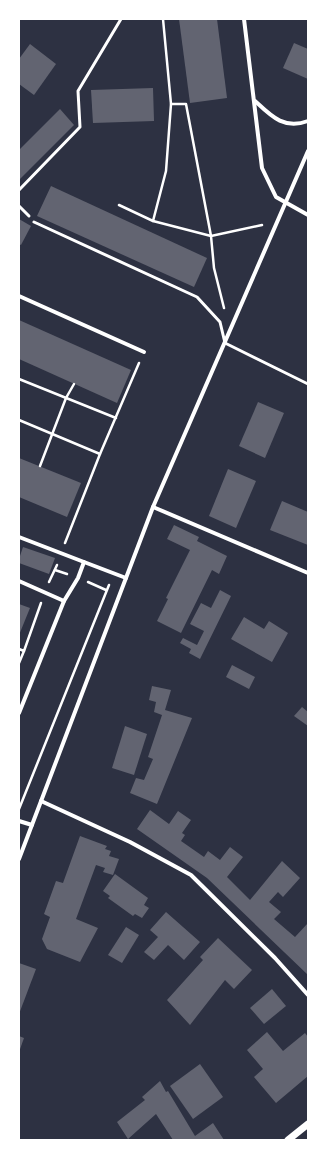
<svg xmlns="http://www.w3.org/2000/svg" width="327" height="1159" viewBox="0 0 327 1159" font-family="Arial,sans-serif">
	<rect width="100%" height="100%" fill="#2d3142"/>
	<g fill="#626471">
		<polygon points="179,19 217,19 227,98 190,103"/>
		<polygon points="294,43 308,49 308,79 283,68"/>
		<polygon points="30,44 56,64 34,95 19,84 19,59"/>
		<polygon points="153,88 154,121 93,123 91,90"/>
		<polygon points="60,109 74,125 19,180 19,150"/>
		<polygon points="51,186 207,258 194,287 37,216"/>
		<polygon points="19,219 31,226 21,245 19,244"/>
		<polygon points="19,320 131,370 117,403 19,359"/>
		<polygon points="258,402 284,413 265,458 239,446"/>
		<polygon points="19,458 81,483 67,517 19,497"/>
		<polygon points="228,469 256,481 236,528 209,516"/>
		<polygon points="282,501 308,512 308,545 270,530"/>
		<polygon points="174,525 199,537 197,541 227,556 219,574 212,570 181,633 157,621 168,599 166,598 190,550 167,539"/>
		<polygon points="23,547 55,558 49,574 19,563 19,559"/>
		<polygon points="220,590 231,596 200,659 189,653 191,649 180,643 183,638 197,645 204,631 190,624 201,603 211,608"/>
		<polygon points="19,604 30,608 19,635"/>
		<polygon points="244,617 264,629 269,621 288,633 272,662 231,639"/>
		<polygon points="232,665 255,677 249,689 226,677"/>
		<polygon points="152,686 171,690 165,710 192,718 157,804 130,793 136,778 144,780 153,759 148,757 162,715 154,712 156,702 149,700"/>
		<polygon points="302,707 308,712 308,726 294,716"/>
		<polygon points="125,726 147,734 134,775 112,768"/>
		<polygon points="150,810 169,824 178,811 191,820 182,833 185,835 181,841 204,857 208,851 220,860 230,847 243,857 227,877 250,900 282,861 300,878 283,897 278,892 269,902 281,912 274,919 295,937 308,923 308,975 207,878 137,829"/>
		<polygon points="80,836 107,846 105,849 111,851 109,856 119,859 113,875 103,872 105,868 96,865 76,919 98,928 80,962 47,949 42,939 50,917 44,914 56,881 63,883"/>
		<polygon points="115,874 148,898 144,905 149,908 142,918 135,914 133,916 108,898 110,896 103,891"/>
		<polygon points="166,912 200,942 184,960 168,945 154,960 144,952 158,937 150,930"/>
		<polygon points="126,927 139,935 122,963 108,955"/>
		<polygon points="218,938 252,970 234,989 225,980 190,1025 167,1000 203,960 200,957"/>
		<polygon points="19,963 36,969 19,1014"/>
		<polygon points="272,989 286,1006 264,1024 250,1008"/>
		<polygon points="267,1032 283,1051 305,1033 308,1037 308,1076 276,1103 254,1077 263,1069 247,1050"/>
		<polygon points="19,1036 24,1038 19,1052"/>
		<polygon points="200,1064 223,1097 193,1119 170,1086"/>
		<polygon points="160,1081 166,1092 168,1091 195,1136 213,1123 224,1140 173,1140 156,1114 128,1139 117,1122 145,1100 142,1097"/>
	</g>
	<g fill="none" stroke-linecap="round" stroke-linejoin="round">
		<g stroke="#fff" stroke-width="2.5">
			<polyline points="163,19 171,104 186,104 211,236 214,268 224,308"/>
			<polyline points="119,205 153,221 211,236 262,225"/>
			<polyline points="153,221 166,171 171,104"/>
			<polyline points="19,379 116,418"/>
			<polyline points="19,420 100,454"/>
			<polyline points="40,466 66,398 74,384"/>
			<polyline points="65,543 100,454 139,363"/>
			<polyline points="55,570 67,574"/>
			<polyline points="49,582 57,565"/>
			<polyline points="88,582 106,590"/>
			<polyline points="19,649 24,651 41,603"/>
			<polyline points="19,663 24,651"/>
			<polyline points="19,809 109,585"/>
		</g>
		<g stroke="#fff" stroke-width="3">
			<polyline points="19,190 80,127 78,91 121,19"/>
			<polyline points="19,206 29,216"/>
			<polyline points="34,222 197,297 220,322 225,343 308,384"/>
		</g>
		<g stroke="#fff" stroke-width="4">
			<polyline points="244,19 262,168 276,197 308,215"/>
			<path d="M255 101C271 116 284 130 308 121"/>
			<polyline points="19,296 144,352"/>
			<polyline points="153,507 308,573"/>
			<polyline points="19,537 84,562"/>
			<polyline points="19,581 64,601"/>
			<polyline points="19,713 64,601 78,578 84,562 126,578"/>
			<polyline points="41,801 130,842 191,875 275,958 308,995"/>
			<polyline points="19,821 32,825"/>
			<polyline points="19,859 153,507 308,151"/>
		</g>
		<polyline stroke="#fff" stroke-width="7" points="288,1140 308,1124"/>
	</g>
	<rect width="327" height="1159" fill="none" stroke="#ffffff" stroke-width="40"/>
</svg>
